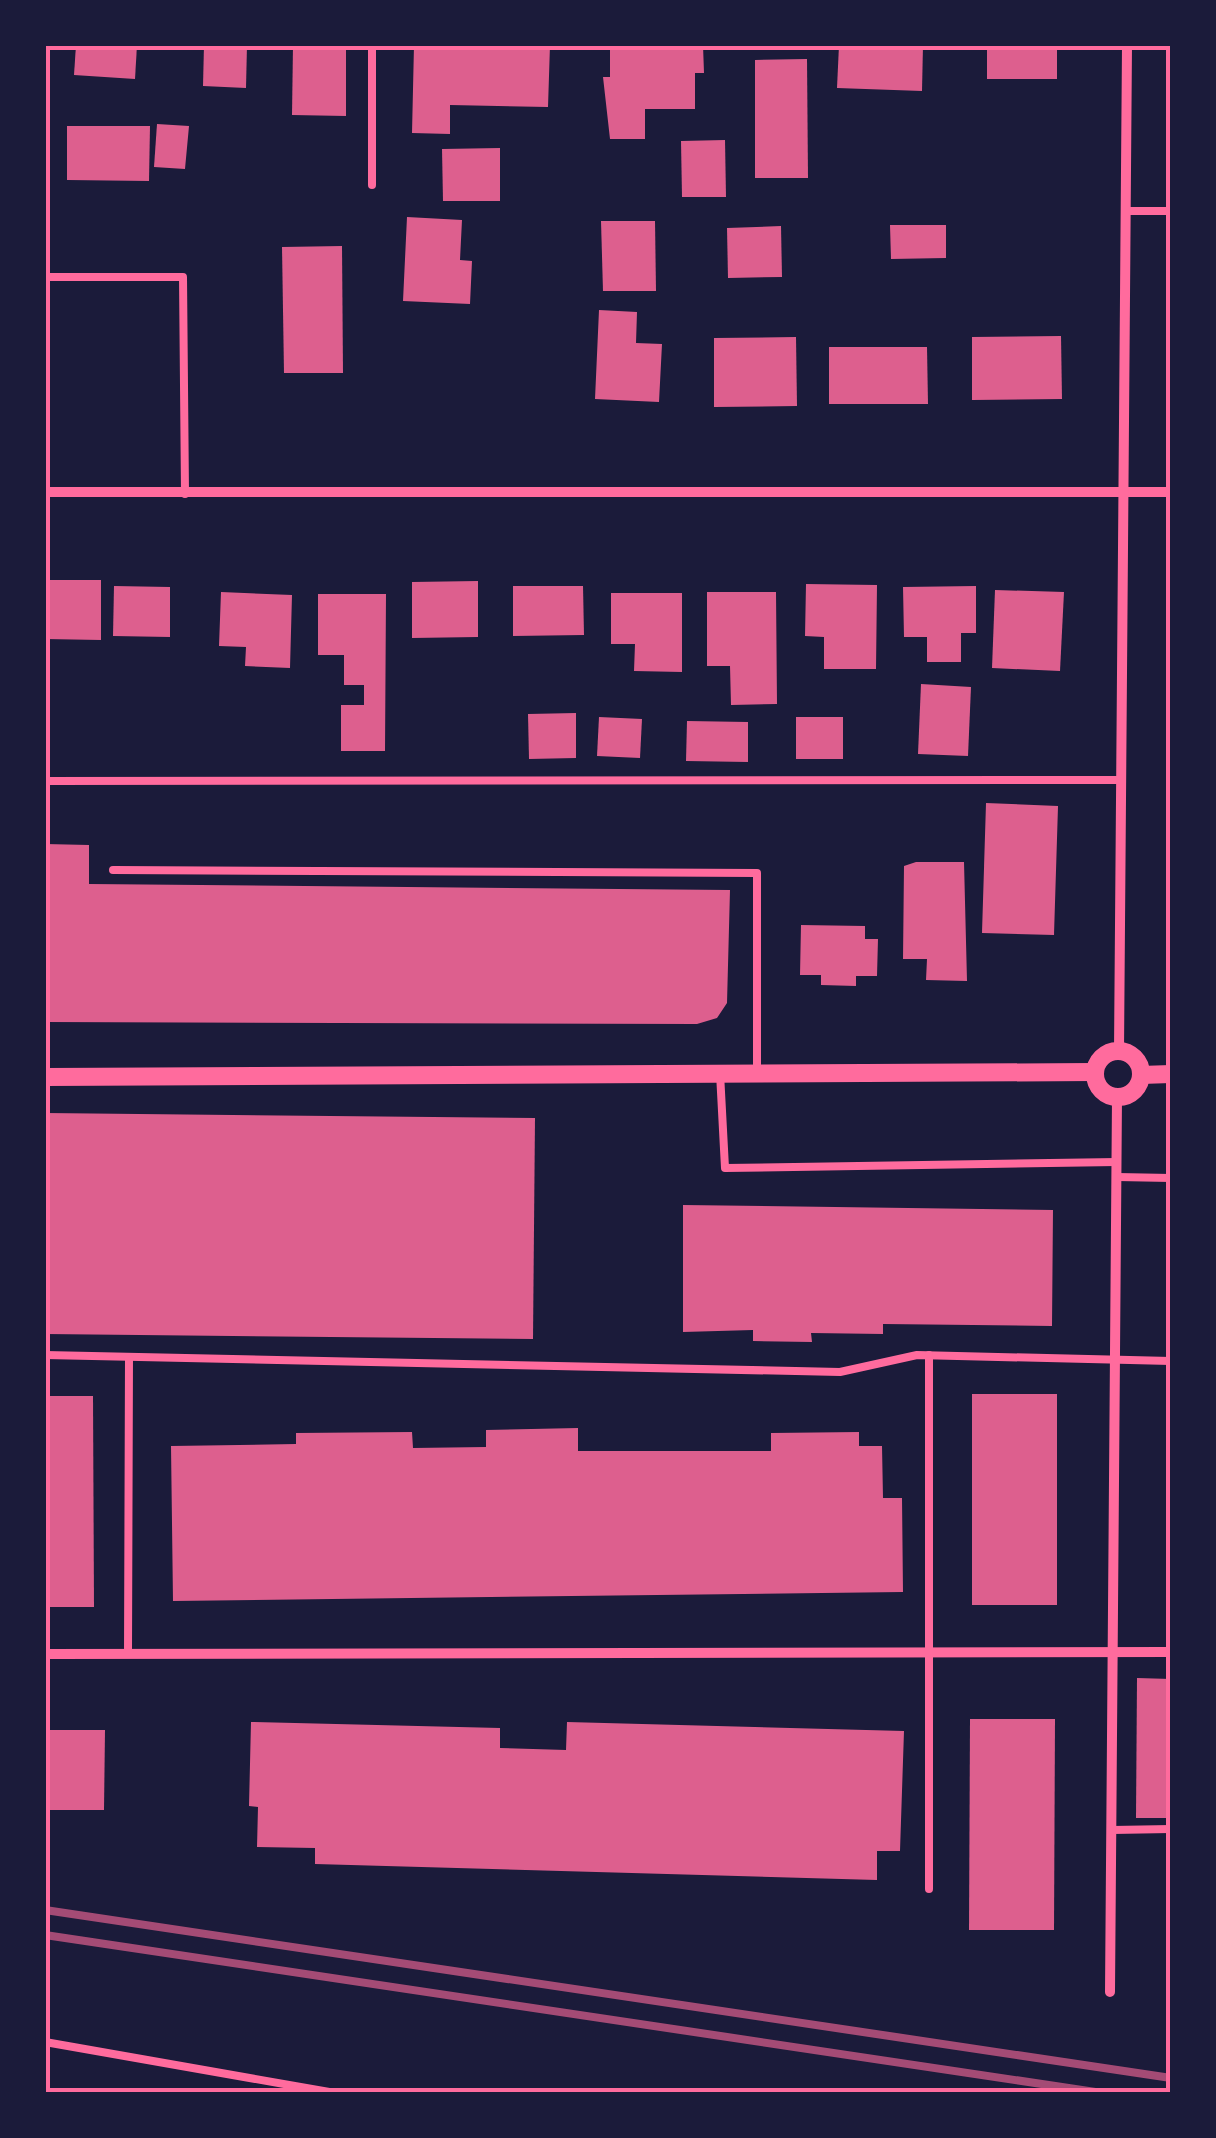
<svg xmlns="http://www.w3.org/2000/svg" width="1216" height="2138" viewBox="0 0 1216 2138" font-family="Bitter,serif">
	<rect width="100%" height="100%" fill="#1b1b3a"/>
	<g fill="#dd5f8e">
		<polygon points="76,45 137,45 135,79 74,75"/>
		<polygon points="204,45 247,45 246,88 203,86"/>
		<polygon points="293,45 346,45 346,116 292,115"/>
		<polygon points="414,45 550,45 548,107 450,105 450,134 412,133"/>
		<polygon points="610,45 703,45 704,73 695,73 695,109 645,109 645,139 610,139 603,77 610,77"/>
		<polygon points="839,45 923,45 922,91 837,88"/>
		<rect x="987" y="45" width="70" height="34"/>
		<polygon points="807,59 808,178 755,178 755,60"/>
		<polygon points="157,124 189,126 185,169 154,167"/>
		<polygon points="67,126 150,126 149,181 67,180"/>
		<polygon points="725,140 726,197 682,197 681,141"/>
		<polygon points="500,148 500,201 443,201 442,149"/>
		<polygon points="407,217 462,220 460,260 472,261 470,304 403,301"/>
		<polygon points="601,221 655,221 656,291 603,291"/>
		<polygon points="890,225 946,225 946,258 891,259"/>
		<polygon points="781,226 782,277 728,278 727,228"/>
		<polygon points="342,246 343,373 284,373 282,247"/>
		<polygon points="599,310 637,312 636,343 662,344 659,402 595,399"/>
		<polygon points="1061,336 1062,399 972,400 972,337"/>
		<polygon points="796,337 797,406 714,407 714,338"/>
		<polygon points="829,347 927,347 928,404 829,404"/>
		<polygon points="45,580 101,580 101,640 45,639"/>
		<polygon points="478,581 478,637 412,638 412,582"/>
		<polygon points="806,584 877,585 876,669 824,669 824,637 805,636"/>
		<polygon points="114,586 170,587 170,637 113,636"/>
		<polygon points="513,586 583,586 584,635 513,636"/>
		<polygon points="976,586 976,633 961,633 961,662 927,662 927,637 904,637 903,587"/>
		<polygon points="995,590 1064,592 1060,671 992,668"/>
		<polygon points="221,592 292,595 290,668 245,666 246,647 219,646"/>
		<polygon points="707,592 776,592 777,704 731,705 730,666 707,666"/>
		<polygon points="611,593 682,593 682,672 634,671 635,644 611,644"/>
		<polygon points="318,594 386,594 385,751 341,751 341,705 364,705 364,685 344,685 344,655 318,655"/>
		<polygon points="921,684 971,687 968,756 918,754"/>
		<polygon points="576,713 576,758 529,759 528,714"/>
		<polygon points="599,717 642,719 640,758 597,756"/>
		<rect x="796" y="717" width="47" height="42"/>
		<polygon points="687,721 748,722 748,762 686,761"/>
		<polygon points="986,803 1058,806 1054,935 982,933"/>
		<polygon points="45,844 89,845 89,884 730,890 727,1003 717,1018 697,1024 45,1022"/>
		<polygon points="916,862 964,862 967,981 926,980 927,959 903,959 904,866"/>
		<polygon points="801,925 865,926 865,939 878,939 877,976 856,976 856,986 821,985 821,975 800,975"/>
		<polygon points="45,1113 535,1118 533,1339 45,1334"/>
		<polygon points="683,1205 1053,1210 1052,1326 883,1324 883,1334 811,1333 812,1342 753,1341 753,1330 683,1332"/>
		<rect x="972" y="1394" width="85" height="211"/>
		<polygon points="45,1396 93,1396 94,1607 45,1607"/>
		<polygon points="578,1428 578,1451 771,1451 771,1433 859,1432 859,1446 882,1446 883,1498 902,1498 903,1592 173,1601 171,1446 296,1444 296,1433 412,1432 413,1448 486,1447 486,1430"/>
		<polygon points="1137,1678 1171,1679 1171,1818 1136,1818"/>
		<polygon points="970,1719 1055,1719 1054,1930 969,1930"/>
		<polygon points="251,1722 500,1728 500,1748 566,1750 567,1722 904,1731 900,1851 877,1851 877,1880 315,1864 315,1848 257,1847 258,1807 249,1806"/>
		<polygon points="45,1730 105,1730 104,1810 45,1810"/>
	</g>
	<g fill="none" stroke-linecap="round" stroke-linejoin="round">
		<g stroke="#ff6b9d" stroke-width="8">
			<polyline points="372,185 372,45"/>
			<polyline points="1125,211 1171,211"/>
			<polyline points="45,277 183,277 185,494"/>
			<polyline points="45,781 1120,780"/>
			<polyline points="113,870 757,873 757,1073"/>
			<polyline points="720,1073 725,1168 1117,1162"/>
			<polyline points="1117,1177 1171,1178"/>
			<polyline points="45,1355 840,1372 917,1355 1171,1361"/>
			<polyline points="929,1355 929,1889"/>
			<polyline points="128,1654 129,1357"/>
			<polyline points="1112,1830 1171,1829"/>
			<polyline points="45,2042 335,2093"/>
		</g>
		<g stroke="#ff6b9d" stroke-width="10">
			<polyline points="45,492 1171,492"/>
			<polyline points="1119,1051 1127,45"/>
			<polyline points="45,1654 1171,1652"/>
			<polyline points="1110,1992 1117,1097"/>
		</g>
		<g stroke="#ff6b9d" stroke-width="18">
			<circle cx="1118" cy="1074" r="23"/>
			<polyline points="1141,1075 1171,1074"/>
			<polyline points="45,1077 1095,1072"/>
		</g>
		<g stroke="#a44b75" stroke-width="8">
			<polyline points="45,1910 1171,2078"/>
			<polyline points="45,1935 1102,2093"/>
		</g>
	</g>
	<rect width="1216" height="2138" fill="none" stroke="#1b1b3a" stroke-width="95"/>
	<rect x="48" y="48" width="1120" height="2042" fill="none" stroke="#ff6b9d" stroke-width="4"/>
</svg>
